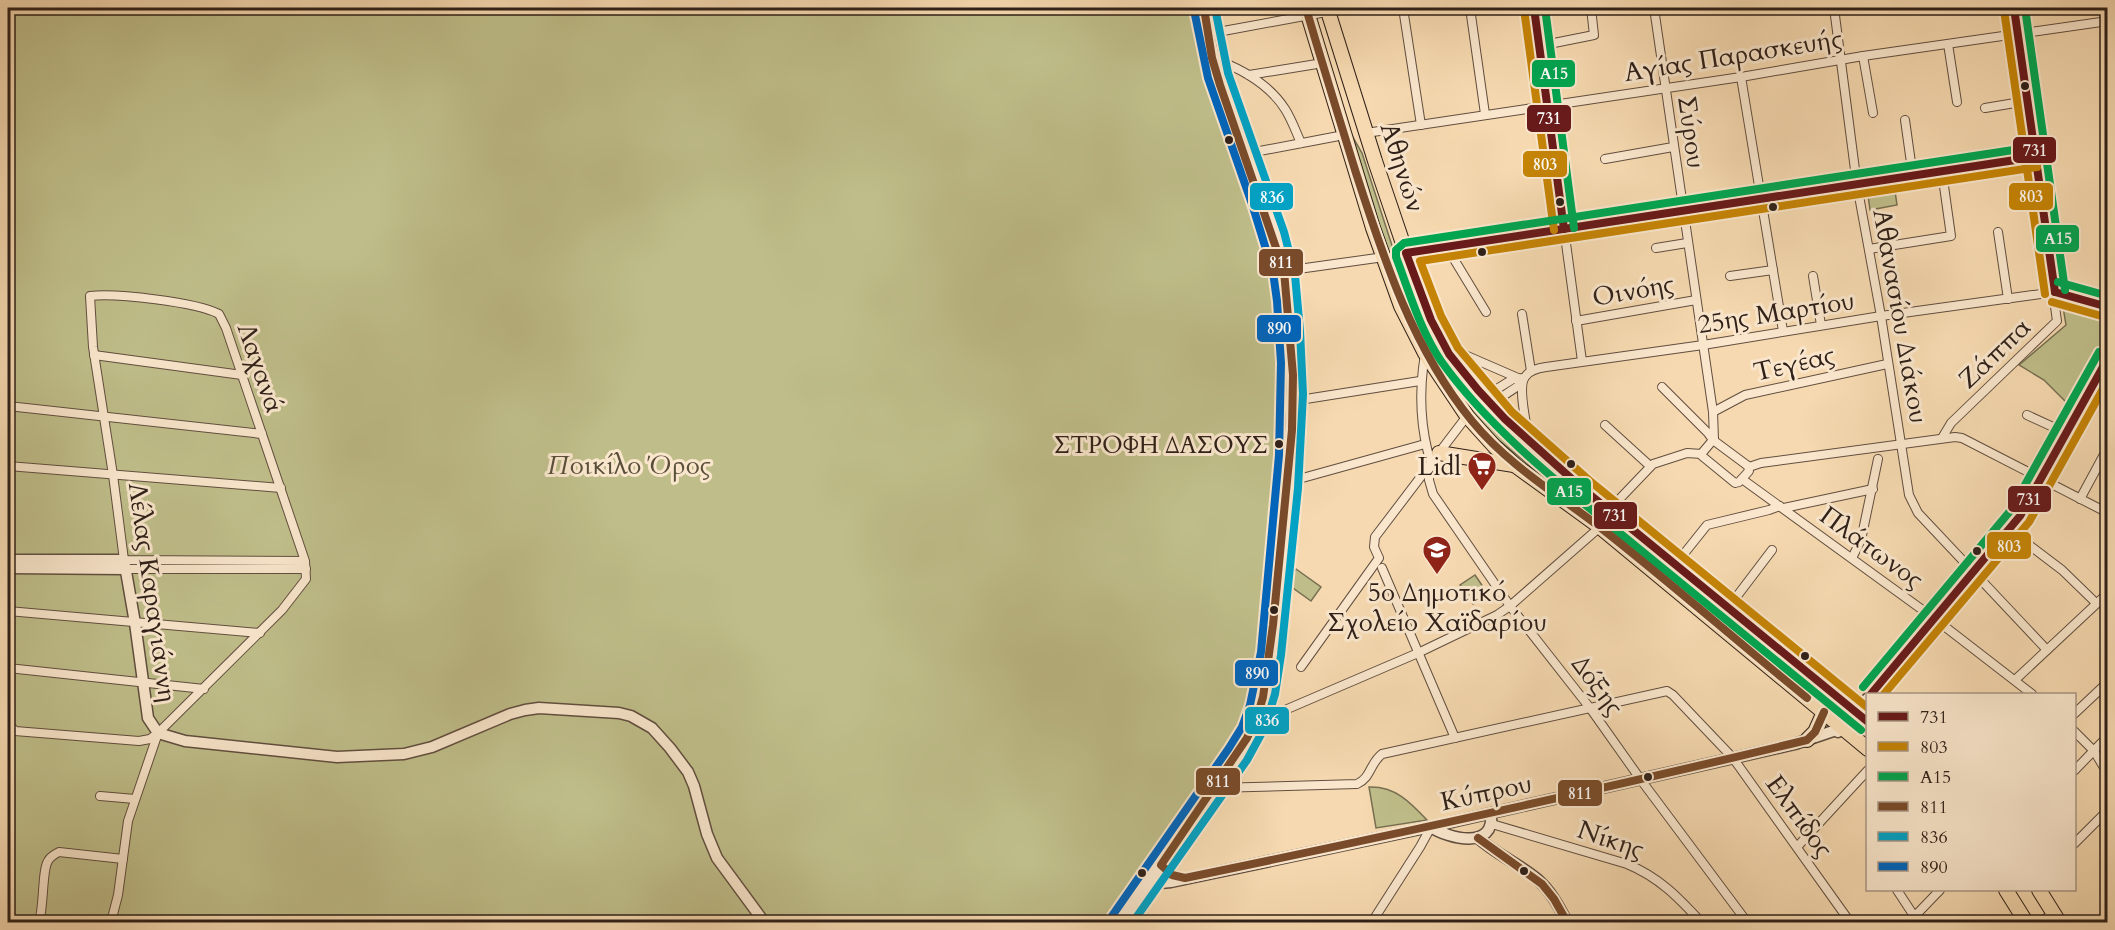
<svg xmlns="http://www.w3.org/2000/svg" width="2115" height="930" viewBox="0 0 2115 930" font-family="Cardo,serif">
	<rect width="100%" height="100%" fill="#f6d9b0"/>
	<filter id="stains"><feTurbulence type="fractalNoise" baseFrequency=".00333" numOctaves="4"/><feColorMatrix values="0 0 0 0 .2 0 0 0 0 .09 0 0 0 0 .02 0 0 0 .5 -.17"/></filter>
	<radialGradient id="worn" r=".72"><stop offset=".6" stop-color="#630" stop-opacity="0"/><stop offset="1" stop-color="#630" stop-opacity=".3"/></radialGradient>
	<g fill="#bfbe8a" stroke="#776f52" stroke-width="1.5">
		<polygon points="8,8 1204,8 1207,34 1284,271 1292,430 1258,714 1112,922 8,922"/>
		<polygon points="1351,134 1362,153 1411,304 1422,329 1455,382 1482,413 1506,437 1826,702 1825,704 1766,655 1721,625 1483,427 1418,331 1386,256"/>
		<polygon points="1895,191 1897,205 1870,210 1868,195"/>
		<polygon points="2065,300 2107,312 2107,343 2072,408 2044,380 2019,365 2066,325 2062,301"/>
		<polygon points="1296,569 1321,587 1311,601 1286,583"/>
		<polygon points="1475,575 1488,594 1473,604 1460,585"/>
		<path d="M1369 787C1395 786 1410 802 1427 820L1376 828Z"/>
	</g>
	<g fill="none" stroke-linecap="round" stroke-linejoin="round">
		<g stroke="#614e3f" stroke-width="10">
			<g id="minor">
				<polyline points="1403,8 1421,125"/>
				<polyline points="1470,8 1485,114"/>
				<polyline points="1534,8 1582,361"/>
				<polyline points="1654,8 1713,412 1714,440"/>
				<polyline points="1834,8 1857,185 1881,316 1909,495 1918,513 2047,650"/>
				<polyline points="1207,34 1348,8"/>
				<polyline points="1948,44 1957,102"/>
				<polyline points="1539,46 1594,35 1591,8"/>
				<polyline points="1863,56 1873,113"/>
				<path d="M1212 58C1240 68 1269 84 1285 109 1292 120 1296 132 1301 143"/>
				<polyline points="1249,75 1323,63"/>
				<polyline points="1741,77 1783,331"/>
				<polyline points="1985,108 2027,101"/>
				<polyline points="1905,120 1913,177"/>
				<polyline points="1366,133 1741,77 1863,56 2108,21"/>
				<polyline points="1244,154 1344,135"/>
				<polyline points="1605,159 1673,147"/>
				<polyline points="1998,232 2008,299"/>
				<polyline points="1446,246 1486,312"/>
				<polyline points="1656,248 1687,243"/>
				<polyline points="1869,249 1951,236 1942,172"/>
				<polyline points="1406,253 2035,157"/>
				<polyline points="1284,271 1384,257"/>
				<polyline points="1730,276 1773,270"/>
				<polyline points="1813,276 1821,325"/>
				<polyline points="1522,314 1531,371"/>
				<polyline points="1576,321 1696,300"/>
				<path d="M1425 354C1419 390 1420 428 1431 463"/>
				<polyline points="1449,354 1465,355 1518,378"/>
				<polyline points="94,355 242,375"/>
				<polyline points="1662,387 1708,433 1713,440 1748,466 1749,471 1739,482 1735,483 1702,456 1702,453 1713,440"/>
				<polyline points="1484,397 1513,379 1524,378 1518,386 1491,404"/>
				<polyline points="1293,401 1420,381"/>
				<polyline points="8,406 262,434"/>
				<polyline points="1713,412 1745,395 1887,364"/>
				<polyline points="2027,415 2066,433"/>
				<polyline points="1605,425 1650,466"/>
				<polyline points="1942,438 1951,423 2057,321 2014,8"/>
				<path d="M1529 440C1527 426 1517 387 1525 377 1529 370 1539 368 1546 367L1703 345 1881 316 2055 292 2108 307"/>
				<polyline points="8,466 281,488"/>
				<polyline points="1429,467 1429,480 1433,494 1510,606 1590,708 1641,780 1747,922"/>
				<polyline points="1749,467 1761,463 1955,437 1962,438 2108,513"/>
				<polyline points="1742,479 1935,619 2032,694"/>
				<polyline points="1288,482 1425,444"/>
				<polyline points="2080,499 2106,451"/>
				<polyline points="1784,508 1873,489"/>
				<polyline points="1609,510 1653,464 1687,453 1702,454"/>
				<polyline points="2009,530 2062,570 2096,603"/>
				<polyline points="1852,558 1861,540 1878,459"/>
				<polyline points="1675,565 1707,525 1769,510 1780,506"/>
				<polyline points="1382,568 1455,738"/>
				<polyline points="125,569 306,569"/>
				<polyline points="1728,608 1772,550"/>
				<polyline points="8,611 260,633"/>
				<polyline points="1301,667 1379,558 1374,547 1375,537 1467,416"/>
				<polyline points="8,668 204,689"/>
				<polyline points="2015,680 2108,593"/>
				<polyline points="1258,714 1278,713 1418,653 1497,615 1510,606 1600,527"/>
				<polyline points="2074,714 2108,682"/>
				<path d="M8 723 15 731 139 741 150 739 158 733 282 610 306 579 305 561 226 328 219 314C196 302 116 293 90 296L93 347 113 475 124 560 305 561"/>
				<polyline points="2074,731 2094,751 2108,774"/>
				<polyline points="2074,771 2108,736"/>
				<path d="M1215 788 1357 784C1371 778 1370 763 1382 754L1667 691 1673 695 1733 758 1850 922"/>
				<polyline points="100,796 135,799"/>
				<path d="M1492 824 1627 864C1659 877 1679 898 1701 922"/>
				<polyline points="2074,844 2108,810"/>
				<polyline points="1797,847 1868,770"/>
				<polyline points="1897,890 1918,922"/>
				<polyline points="1914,917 1940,890"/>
				<polyline points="8,922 17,920 39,922"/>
				<path d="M39 922C44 907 42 870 48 861 50 857 55 854 59 852L123 859"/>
				<polyline points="111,922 118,895 128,821 158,733"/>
				<polyline points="1372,922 1420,847 1431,827"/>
				<polyline points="2039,922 2054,914"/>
			</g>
		</g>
		<g stroke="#614e3f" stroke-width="13">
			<g id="tertiary">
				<polyline points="8,560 124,560 135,623 148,718 158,733 185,741 337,757 404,754 432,747 510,714 525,710 539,708 619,713 631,716 652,728 670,748 688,772 694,786 707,834 717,858 764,922"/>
				<polyline points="8,568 125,569"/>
				<polyline points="1871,694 2020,516 2108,357"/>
				<polyline points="1838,732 1868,698"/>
				<path d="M1431 827C1449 839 1495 850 1491 814"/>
				<path d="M1478 838C1496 854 1519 864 1537 879 1551 891 1559 907 1567 922"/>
				<polyline points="1151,879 1160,883 1171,882 1439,825 1795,744 1842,728"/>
			</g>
		</g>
		<g stroke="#2f2019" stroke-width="14">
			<path id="secondary" d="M1121 922C1153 876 1187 830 1218 782 1231 763 1246 745 1255 724 1271 685 1274 623 1278 580 1286 497 1297 415 1290 332 1288 311 1288 289 1283 269 1261 179 1215 101 1204 8"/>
		</g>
		<g stroke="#2f2019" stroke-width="16">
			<g id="trunk">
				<polyline points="1306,8 1373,228 1401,306 1425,353 1467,416 1495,447 1516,466 1600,527 1868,749"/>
				<polyline points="1327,8 1375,161 1418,288 1439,336 1465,376 1505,419 1583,489 1868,722"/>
				<polyline points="1439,453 1514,465"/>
				<polyline points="1807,740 1815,732 1824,712"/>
				<polyline points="2006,890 2026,922"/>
				<polyline points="2039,890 2059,922"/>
			</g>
		</g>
		<use href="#minor" stroke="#f9e6cc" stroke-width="8"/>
		<use href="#tertiary" stroke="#f9e6cc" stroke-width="10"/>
		<use href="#secondary" stroke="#f9e6cc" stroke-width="12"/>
		<use href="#trunk" stroke="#f6d9b0" stroke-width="14"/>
		<g stroke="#f9e6cc" stroke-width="12">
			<g id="bus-1">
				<polyline points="1534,8 1564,229"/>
				<polyline points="2014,8 2055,292"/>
				<polyline points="2055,292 2108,307"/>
				<polyline points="1871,694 2020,516 2108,358"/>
				<polyline points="1868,722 1583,489 1505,419 1478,390 1449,354 1431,320 1406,253 2035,157"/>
			</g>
		</g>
		<g stroke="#f9e6cc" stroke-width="12">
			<g id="bus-2">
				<polyline points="1524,9 1554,230"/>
				<polyline points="2004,10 2045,294"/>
				<polyline points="2052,302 2105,317"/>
				<polyline points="1884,694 2029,522 2108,380"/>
				<polyline points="1868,708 1590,481 1512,412 1458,348 1441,316 1420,261 2037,167"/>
			</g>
		</g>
		<g stroke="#f9e6cc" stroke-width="12">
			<g id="bus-3">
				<polyline points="1545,8 1574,228"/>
				<polyline points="2025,8 2065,290"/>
				<polyline points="2058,282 2108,296"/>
				<polyline points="1863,687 2011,510 2099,352"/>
				<path d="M1861 730C1785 668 1709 605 1632 543 1566 489 1491 431 1441 361 1420 330 1409 291 1396 257V250L1404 243 2033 147"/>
			</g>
		</g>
		<g stroke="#f9e6cc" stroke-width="12">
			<g id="bus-4">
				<path d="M1204 8 1212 58 1220 85 1284 271 1293 375 1292 430 1273 625 1263 697 1258 714 1247 738 1161 865 1172 875 1185 878C1393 835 1600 790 1807 740L1815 732 1824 712"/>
				<path d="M1306 8C1322 63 1339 118 1356 173 1384 260 1413 349 1472 421 1508 465 1557 494 1601 528 1671 583 1738 642 1807 698"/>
				<polyline points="1478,838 1542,884 1554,899 1567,922"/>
			</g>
		</g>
		<g stroke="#f9e6cc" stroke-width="12">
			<polyline id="bus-5" points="1133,922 1247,760 1265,727 1275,694 1281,655 1298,488 1303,394 1300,331 1295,275 1284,232 1228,73 1215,8"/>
		</g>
		<g stroke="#f9e6cc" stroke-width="12">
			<polyline id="bus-6" points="1112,916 1229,748 1242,727 1250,705 1261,652 1279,455 1281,363 1277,301 1273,272 1253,207 1208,78 1194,10"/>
		</g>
		<use href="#bus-1" stroke="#681a1a" stroke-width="8"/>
		<use href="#bus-2" stroke="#c58406" stroke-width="8"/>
		<use href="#bus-3" stroke="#00a651" stroke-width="8"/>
		<use href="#bus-4" stroke="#7a4b2a" stroke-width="8"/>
		<use href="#bus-5" stroke="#02a2c5" stroke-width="8"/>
		<use href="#bus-6" stroke="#0065bd" stroke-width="8"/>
	</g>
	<defs>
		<g id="supermarket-pin" transform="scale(1.5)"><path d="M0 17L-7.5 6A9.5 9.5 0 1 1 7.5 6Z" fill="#8f2418" stroke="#f9e6cc"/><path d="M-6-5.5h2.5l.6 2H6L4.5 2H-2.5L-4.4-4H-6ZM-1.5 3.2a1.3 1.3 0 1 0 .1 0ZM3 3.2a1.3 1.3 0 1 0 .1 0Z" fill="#fff"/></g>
		<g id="school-pin" transform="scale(1.5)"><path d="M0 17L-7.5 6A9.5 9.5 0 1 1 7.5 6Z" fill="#8f2418" stroke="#f9e6cc"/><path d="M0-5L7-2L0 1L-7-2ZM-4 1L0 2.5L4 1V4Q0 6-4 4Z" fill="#fff"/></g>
	</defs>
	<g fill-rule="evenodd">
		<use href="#supermarket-pin" x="1482" y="466"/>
		<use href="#school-pin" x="1437" y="550"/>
	</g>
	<g fill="#2f2019" stroke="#f9e6cc" stroke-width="2">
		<circle cx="2025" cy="86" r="5"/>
		<circle cx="1229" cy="140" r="5"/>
		<circle cx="1560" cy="202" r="5"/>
		<circle cx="1773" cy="207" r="5"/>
		<circle cx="1482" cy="252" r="5"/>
		<circle cx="1279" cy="444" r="5"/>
		<circle cx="1571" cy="464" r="5"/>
		<circle cx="1977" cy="551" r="5"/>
		<circle cx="1274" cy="610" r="5"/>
		<circle cx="1805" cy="656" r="5"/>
		<circle cx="1648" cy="777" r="5"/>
		<circle cx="1524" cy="871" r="5"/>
		<circle cx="1142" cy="873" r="5"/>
	</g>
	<g text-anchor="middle" stroke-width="6" stroke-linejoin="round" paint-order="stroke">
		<g font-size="24" fill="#2f2019" stroke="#f9e6cc" text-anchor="end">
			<text x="1268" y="453">ΣΤΡΟΦΗ ΔΑΣΟΥΣ</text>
		</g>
		<g font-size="26" fill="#2f2019" stroke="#f9e6cc">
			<text transform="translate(1733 55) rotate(-9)" y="9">Αγίας Παρασκευής</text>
			<text transform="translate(1692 132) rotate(82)" y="9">Σύρου</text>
			<text transform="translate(1403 167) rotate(72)" y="9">Αθηνών</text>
			<text transform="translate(1633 290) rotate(-10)" y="9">Οινόης</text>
			<text transform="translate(1776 312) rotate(-9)" y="9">25ης Μαρτίου</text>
			<text transform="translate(1901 316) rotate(80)" y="9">Αθανασίου Διάκου</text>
			<text transform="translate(1994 353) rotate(-44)" y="9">Ζάππα</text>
			<text transform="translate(1794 363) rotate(-13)" y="9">Τεγέας</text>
			<text transform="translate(261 368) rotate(71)" y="9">Λαχανά</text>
			<text transform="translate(1872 547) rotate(36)" y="9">Πλάτωνος</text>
			<text transform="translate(153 592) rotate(82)" y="9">Λέλας Καραγιάννη</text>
			<text transform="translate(1598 685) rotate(53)" y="9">Δόξης</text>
			<text transform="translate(1486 792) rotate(-12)" y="9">Κύπρου</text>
			<text transform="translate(1800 816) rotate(54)" y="9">Ελπίδος</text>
			<text transform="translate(1611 839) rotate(19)" y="9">Νίκης</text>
		</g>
		<g font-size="26" font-style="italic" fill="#5a4f3b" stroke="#f9e6cc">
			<text x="629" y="474">Ποικίλο Όρος</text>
		</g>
		<g font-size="26" fill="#2f2019" stroke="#f9e6cc" text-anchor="end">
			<text x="1461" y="475">Lidl</text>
			<text x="1437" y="601" text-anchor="middle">5ο Δημοτικό<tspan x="1437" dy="30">Σχολείο Χαϊδαρίου</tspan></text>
		</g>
	</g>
	<g stroke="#f9e6cc" stroke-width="2">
		<rect x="1531" y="59" width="45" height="29" rx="6" fill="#00a651"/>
		<rect x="1526" y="104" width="46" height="29" rx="6" fill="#681a1a"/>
		<rect x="2012" y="136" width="45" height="28" rx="6" fill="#681a1a"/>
		<rect x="1522" y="150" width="46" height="28" rx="6" fill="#c58406"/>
		<rect x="2008" y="182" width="46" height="29" rx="6" fill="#c58406"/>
		<rect x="1249" y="182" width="45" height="29" rx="6" fill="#02a2c5"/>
		<rect x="2035" y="224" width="45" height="29" rx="6" fill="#00a651"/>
		<rect x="1258" y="248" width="46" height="29" rx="6" fill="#7a4b2a"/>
		<rect x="1256" y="314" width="46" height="29" rx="6" fill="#0065bd"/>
		<rect x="1546" y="477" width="46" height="29" rx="6" fill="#00a651"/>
		<rect x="2007" y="485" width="45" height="28" rx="6" fill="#681a1a"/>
		<rect x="1593" y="501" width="45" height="29" rx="6" fill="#681a1a"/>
		<rect x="1986" y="531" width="46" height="29" rx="6" fill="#c58406"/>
		<rect x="1234" y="659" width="45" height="28" rx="6" fill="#0065bd"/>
		<rect x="1244" y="706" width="46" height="29" rx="6" fill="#02a2c5"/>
		<rect x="1195" y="767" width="46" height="29" rx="6" fill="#7a4b2a"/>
		<rect x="1557" y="779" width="46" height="28" rx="6" fill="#7a4b2a"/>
	</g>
	<g font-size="16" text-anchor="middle" font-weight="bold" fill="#fff">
		<text x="1554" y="79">Α15</text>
		<text x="1549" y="124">731</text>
		<text x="2035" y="156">731</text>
		<text x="1545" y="170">803</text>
		<text x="2031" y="202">803</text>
		<text x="1272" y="203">836</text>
		<text x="2058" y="244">Α15</text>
		<text x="1281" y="268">811</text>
		<text x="1279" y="334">890</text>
		<text x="1569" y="497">Α15</text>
		<text x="2029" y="505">731</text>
		<text x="1615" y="521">731</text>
		<text x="2009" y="552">803</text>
		<text x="1257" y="679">890</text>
		<text x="1267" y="726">836</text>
		<text x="1218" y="787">811</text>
		<text x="1580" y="799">811</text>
	</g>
	<rect width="2115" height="930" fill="none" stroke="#f6d9b0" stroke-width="30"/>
	<rect x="9" y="9" width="2097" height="912" fill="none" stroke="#2f2019" stroke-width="3"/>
	<rect x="15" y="15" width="2085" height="900" fill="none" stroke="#2f2019" stroke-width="1.5"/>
	<rect x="1866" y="693" width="210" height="198" fill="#f9e6cc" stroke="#a89784" stroke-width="1.5"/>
	<rect x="1878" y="712" width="30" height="9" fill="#681a1a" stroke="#a89784" stroke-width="1.5"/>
	<text x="1920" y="723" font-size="18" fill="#2f2019">731</text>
	<rect x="1878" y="742" width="30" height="9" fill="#c58406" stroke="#a89784" stroke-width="1.5"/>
	<text x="1920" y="753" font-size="18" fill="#2f2019">803</text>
	<rect x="1878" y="772" width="30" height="9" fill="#00a651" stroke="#a89784" stroke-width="1.5"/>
	<text x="1920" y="783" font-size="18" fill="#2f2019">Α15</text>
	<rect x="1878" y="802" width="30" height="9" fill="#7a4b2a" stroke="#a89784" stroke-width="1.5"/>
	<text x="1920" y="813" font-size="18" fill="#2f2019">811</text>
	<rect x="1878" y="832" width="30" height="9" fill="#02a2c5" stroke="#a89784" stroke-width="1.5"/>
	<text x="1920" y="843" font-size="18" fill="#2f2019">836</text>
	<rect x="1878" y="862" width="30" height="9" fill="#0065bd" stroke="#a89784" stroke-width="1.5"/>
	<text x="1920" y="873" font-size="18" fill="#2f2019">890</text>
	<rect width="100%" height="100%" filter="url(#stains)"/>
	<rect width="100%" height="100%" fill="url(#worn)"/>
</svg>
